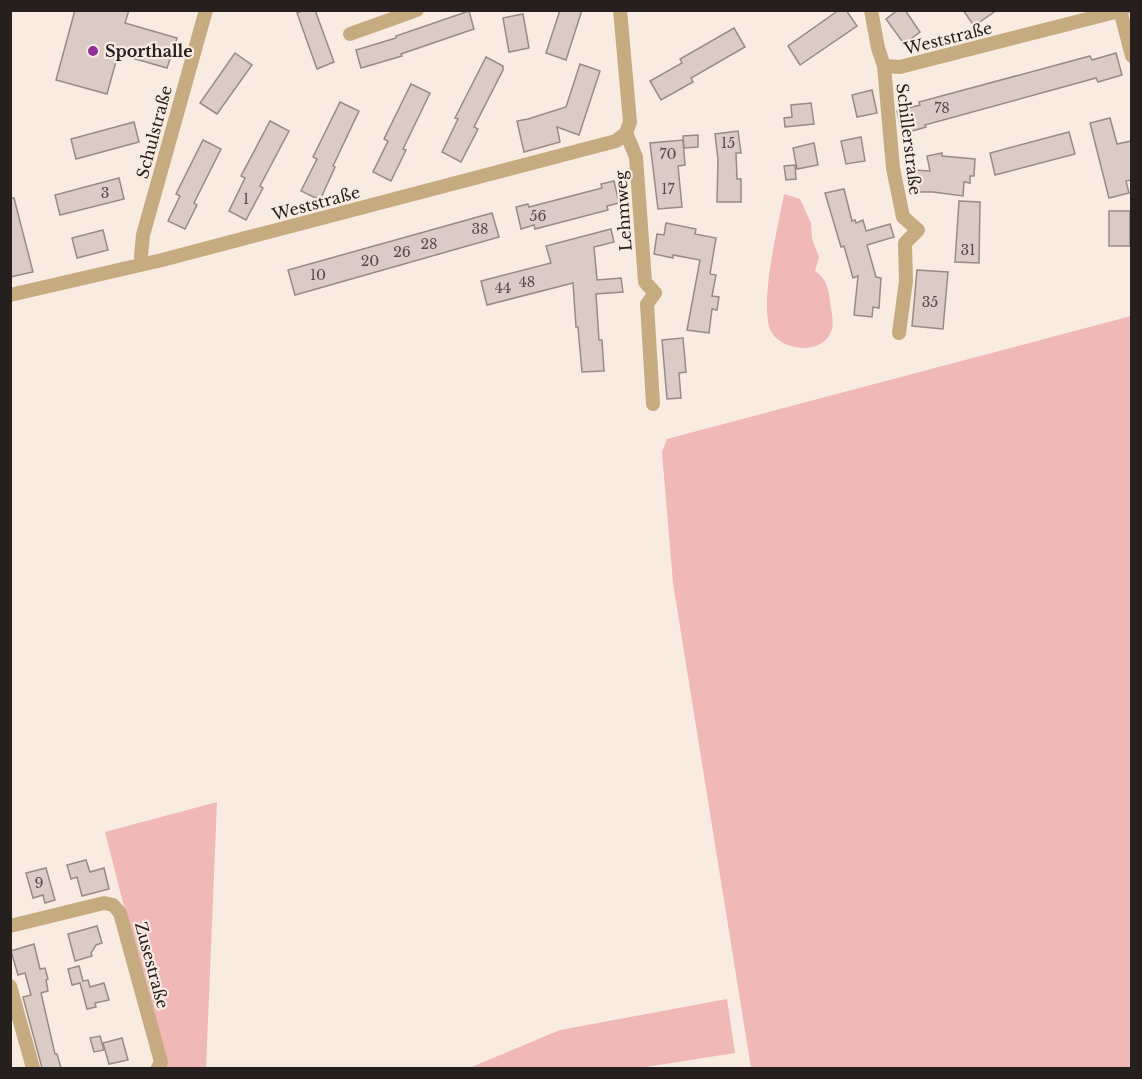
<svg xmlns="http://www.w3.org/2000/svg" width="1142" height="1079" viewBox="0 0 1142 1079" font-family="'Libre Baskerville',serif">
	<rect width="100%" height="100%" fill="#f8ebe1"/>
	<g fill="#f0b8b6">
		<path d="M784 194 800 199 811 223 812 239 819 257 815 271C826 278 829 289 830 302 831 310 834 321 832 329 824 358 775 351 769 326 761 295 778 227 784 194Z"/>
		<polygon points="1131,316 1131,1068 751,1068 673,583 662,452 667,439"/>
		<polygon points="217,802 206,1068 165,1068 105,832"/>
		<polygon points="727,999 735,1053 639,1068 469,1068 560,1030"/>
	</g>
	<g fill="#dbcbc6" stroke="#998a85" stroke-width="1.5">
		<polygon points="75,10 129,10 125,23 177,38 167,68 118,54 107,94 56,80"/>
		<polygon points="304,10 315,10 334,62 317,69 297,13"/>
		<polygon points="560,10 582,10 566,60 546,53"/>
		<polygon points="839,10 846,10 857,26 800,65 788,46"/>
		<polygon points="898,10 905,10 920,32 904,44 886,19"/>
		<polygon points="963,10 997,10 974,26"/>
		<polygon points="469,11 474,29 401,54 402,56 361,68 356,50 396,38 396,36"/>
		<polygon points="523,14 529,48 509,52 503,18"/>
		<polygon points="734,28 745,47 691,78 693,82 661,100 650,81 682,63 680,59"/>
		<polygon points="235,53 252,65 217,114 200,103"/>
		<polygon points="1116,53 1122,75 1098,82 1096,78 925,125 926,127 902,134 897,111 920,105 919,102 1090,56 1092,60"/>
		<polygon points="486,57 503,66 503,70 474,127 478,129 461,162 442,152 458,119 455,118"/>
		<polygon points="580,64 600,71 579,135 557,127 560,142 524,152 517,121 528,119 566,107"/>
		<polygon points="411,84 430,93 403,149 406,150 391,181 373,172 388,141 384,139"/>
		<polygon points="872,90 877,113 857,117 852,95"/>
		<polygon points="340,102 359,111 333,166 335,167 320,200 301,191 317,159 313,157"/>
		<polygon points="811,103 814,124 785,127 784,118 792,117 791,105"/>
		<polygon points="1110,118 1117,144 1131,141 1131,180 1126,181 1129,193 1109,198 1090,123"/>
		<polygon points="270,121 289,131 260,186 263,188 246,220 229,211 245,178 241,176"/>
		<polygon points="134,122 139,142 76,159 71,139"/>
		<polygon points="738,131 741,153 736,153 737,179 741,179 741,202 717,202 718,160 715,134"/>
		<polygon points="1069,132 1075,154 995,175 990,153"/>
		<polygon points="698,135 698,147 684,148 683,136"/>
		<polygon points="861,137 865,161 846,164 841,141"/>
		<polygon points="203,140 221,149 194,203 197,205 185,229 168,221 180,196 176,194"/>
		<polygon points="683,140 685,165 678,166 682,207 658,209 650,143"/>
		<polygon points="814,143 818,165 797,169 793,148"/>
		<polygon points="942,153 942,156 975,159 974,176 970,176 970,183 964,182 963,196 933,192 912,192 914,170 930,171 927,156"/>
		<polygon points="795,165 796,179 786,180 784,166"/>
		<polygon points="119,178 124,199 60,215 55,195"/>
		<polygon points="614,181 619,203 607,206 608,210 535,229 534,225 521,229 516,207 528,204 529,207 602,188 601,184"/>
		<polygon points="844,189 852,221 855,220 856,223 863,220 866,231 890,224 894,237 867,245 876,277 881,278 879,308 873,307 872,317 854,315 858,276 853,278 844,246 841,247 825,193"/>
		<polygon points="10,198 14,198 33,272 10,277"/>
		<polygon points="959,201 980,202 979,263 955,262"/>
		<rect x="1109" y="211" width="21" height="35"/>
		<polygon points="492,213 499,237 295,295 288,270"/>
		<polygon points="666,223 696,229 695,234 716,238 710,274 716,275 712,296 719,297 717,310 712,309 709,333 687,330 700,260 673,255 673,258 654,254 657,234 664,235"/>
		<polygon points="611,229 614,242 594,247 597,280 621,278 623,292 596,294 599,340 602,340 604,371 582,372 578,327 576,327 573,283 487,305 481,281 551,263 546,246"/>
		<polygon points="103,230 108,250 77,258 72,238"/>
		<polygon points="917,270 948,272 943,329 912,326"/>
		<polygon points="683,338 686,372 679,373 681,398 667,399 662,340"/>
		<polygon points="86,860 90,872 104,868 109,889 82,896 77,877 71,879 67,865"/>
		<polygon points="46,868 55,900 45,903 43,895 33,898 26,873"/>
		<polygon points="97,926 102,943 96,945 91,953 92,956 75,961 68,934"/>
		<polygon points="34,944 40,969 45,968 48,979 46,980 48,991 41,993 55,1054 57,1054 61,1068 42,1068 23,997 31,995 25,973 18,975 11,951"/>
		<polygon points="79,966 83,981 88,980 90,987 104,983 109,1000 95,1003 96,1007 87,1009 80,983 72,985 68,969"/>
		<polygon points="100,1036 104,1050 94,1052 90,1038"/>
		<polygon points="122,1038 128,1060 109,1064 103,1043"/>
	</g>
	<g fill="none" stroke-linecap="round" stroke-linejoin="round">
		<g stroke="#c7ab80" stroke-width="14">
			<polyline points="620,10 630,122 626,133 636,157 645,282 655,293 647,304 653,404"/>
			<polyline points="871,10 878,48 884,66 893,168 903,217 918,230 905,243 906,281 899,333"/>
			<polyline points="1120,10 1132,56"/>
			<polyline points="350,34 417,10"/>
			<polyline points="884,66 900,67 1123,10"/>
			<polyline points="142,264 141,256 143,235 206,10"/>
			<polyline points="10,295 162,260 616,141 626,133"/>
			<polyline points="10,926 104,903 113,905 120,913 161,1062 158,1068"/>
			<polyline points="10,986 33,1068"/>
		</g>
	</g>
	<circle fill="#903098" stroke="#f8ebe1" stroke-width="2" cx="93" cy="51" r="6"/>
	<g text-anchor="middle" stroke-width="4.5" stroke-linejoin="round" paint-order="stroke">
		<g font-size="14" fill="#524b47">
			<text x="942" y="113">78</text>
			<text x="728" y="148">15</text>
			<text x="668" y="159">70</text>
			<text x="668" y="194">17</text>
			<text x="105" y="198">3</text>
			<text x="246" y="204">1</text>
			<text x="538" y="221">56</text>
			<text x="480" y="234">38</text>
			<text x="429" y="249">28</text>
			<text x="968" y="255">31</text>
			<text x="402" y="257">26</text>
			<text x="370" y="266">20</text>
			<text x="318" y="280">10</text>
			<text x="527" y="287">48</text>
			<text x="503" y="293">44</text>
			<text x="930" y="307">35</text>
			<text x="39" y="888">9</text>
		</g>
		<g font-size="16" fill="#25201d" stroke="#f8ebe1">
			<text transform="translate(948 38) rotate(-14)" y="6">Weststraße</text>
			<text transform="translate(154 132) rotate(-75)" y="6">Schulstraße</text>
			<text transform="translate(909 139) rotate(83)" y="6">Schillerstraße</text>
			<text transform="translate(316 203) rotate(-15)" y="6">Weststraße</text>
			<text transform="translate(623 211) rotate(-94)" y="6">Lehmweg</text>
			<text transform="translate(152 965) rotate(75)" y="6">Zusestraße</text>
		</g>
		<g font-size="16" font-weight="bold" fill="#25201d" stroke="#f8ebe1" text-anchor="start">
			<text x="105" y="57">Sporthalle</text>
		</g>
	</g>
	<rect width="1142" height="1079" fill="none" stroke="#25201d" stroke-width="24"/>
</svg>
